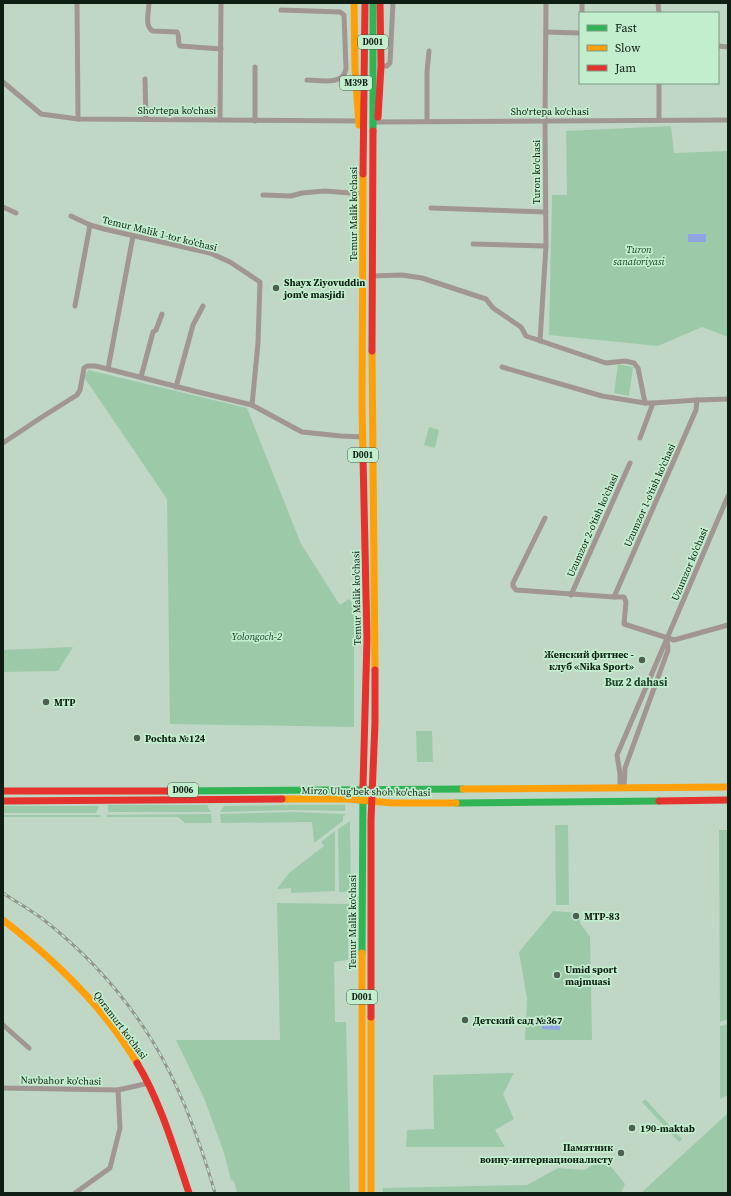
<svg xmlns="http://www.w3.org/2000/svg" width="731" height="1196" viewBox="0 0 731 1196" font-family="'Source Serif 4',serif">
	<rect width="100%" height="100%" fill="#c0d7c6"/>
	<g fill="#9ccaa9">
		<polygon points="671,126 674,153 728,151 728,337 702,327 658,346 549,335 552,195 567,195 566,131"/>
		<polygon points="618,364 633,367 629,396 614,393"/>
		<polygon points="88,370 247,408 301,544 340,605 349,599 354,606 354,727 170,724 167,499 84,377"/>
		<polygon points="429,427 439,430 435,448 424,445"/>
		<polygon points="73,647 58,671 3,672 3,650"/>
		<polygon points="416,731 432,731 433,762 417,762"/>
		<polygon points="108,805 207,805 211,812 108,812"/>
		<polygon points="297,805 345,805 345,811 295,810 220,812 224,806"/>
		<polygon points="3,806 99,806 96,813 3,813"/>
		<polygon points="295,812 345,814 346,815 343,816 343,821 314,843 312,822 221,823 220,815 221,814"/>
		<polygon points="211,814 212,823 185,823 178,817 107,817 107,815"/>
		<rect x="3" y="815" width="97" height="2"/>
		<polygon points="350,821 351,892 339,892 338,829"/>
		<polygon points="555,825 568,825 569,905 556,905"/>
		<polygon points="719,830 728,830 728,1019 720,1022"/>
		<polygon points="335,831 335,891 291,893 291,888 277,889 289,873 324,846 321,842"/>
		<polygon points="277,903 349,904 348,960 334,962 335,1022 346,1022 350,1193 237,1193 234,1181 231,1180 224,1153 204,1098 176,1040 280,1040"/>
		<polygon points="553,911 579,913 580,923 590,937 592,1040 525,1040 527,999 519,952"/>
		<polygon points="728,1024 728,1095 720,1099 720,1026"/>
		<polygon points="514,1073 503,1094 514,1119 495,1130 505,1147 406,1147 407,1130 434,1129 433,1075"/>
		<polygon points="645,1099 682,1139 679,1142 642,1102"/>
		<polygon points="728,1113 728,1193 641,1193"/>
		<polygon points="604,1158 625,1184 621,1193 383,1193 383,1188 527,1185 558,1168 584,1170"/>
	</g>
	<g fill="#90a6e3">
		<rect x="688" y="234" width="18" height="8"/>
		<polygon points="542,1019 560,1019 560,1030 542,1029"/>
	</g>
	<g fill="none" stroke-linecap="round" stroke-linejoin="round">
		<g stroke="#a19691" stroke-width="5">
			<polyline points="77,3 78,119"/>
			<path d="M149 3C149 11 144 27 153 31L177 32C180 36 177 42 180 46L221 49"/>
			<polyline points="582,3 582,13"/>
			<polyline points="658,3 659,13"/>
			<path d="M281 10 340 12 344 15 346 69C343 86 320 80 307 80"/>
			<polyline points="546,32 580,33"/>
			<polyline points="718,46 728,47"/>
			<polyline points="381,66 387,66 390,63 393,3"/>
			<polyline points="255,67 255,121"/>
			<polyline points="145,79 146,119"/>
			<polyline points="3,82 41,114 78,119 361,121"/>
			<polyline points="659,83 659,120"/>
			<polyline points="220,120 221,3"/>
			<polyline points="427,121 427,72 429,51"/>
			<polyline points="372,122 728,120"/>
			<polyline points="263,195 291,196 302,193 325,191 363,194"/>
			<polyline points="3,207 16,213"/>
			<polyline points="431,208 546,212"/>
			<polyline points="71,216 90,225 104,229 210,253 230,262 260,282 258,343 252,405"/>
			<polyline points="473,244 546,246"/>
			<polyline points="372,276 402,275 422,278 486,299 493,308 521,327 526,336 606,363 625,361 634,363 638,368 645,403"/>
			<polyline points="75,306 90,225"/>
			<polyline points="540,341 546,246 545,120 546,3"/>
			<polyline points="502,367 602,396 645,403 653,403"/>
			<polyline points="108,369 133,236"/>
			<polyline points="141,377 153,332 156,330 162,314"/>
			<polyline points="176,387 193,325 203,306"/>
			<polyline points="640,438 653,403 697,400 728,399"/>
			<polyline points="3,443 42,417 77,395 80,390 84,368 87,366 95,366 108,369 194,391 252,405 302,432 341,436 363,437"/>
			<polyline points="545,518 513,583 513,586 516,590 614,597 624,597 626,602 624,624 674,640 728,625"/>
			<polyline points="571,595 630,463"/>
			<polyline points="614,597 696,410 697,400"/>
			<polyline points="620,788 620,774 617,755 728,496"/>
			<polyline points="624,788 625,768 668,650 667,639"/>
			<polyline points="3,1025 29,1048"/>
			<polyline points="3,1088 118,1090"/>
			<polyline points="75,1193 110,1168 120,1128 118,1090 149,1083"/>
		</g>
		<g stroke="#30b455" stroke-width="7">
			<polyline points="373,131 373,3"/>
			<polyline points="168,791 463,789"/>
			<polyline points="456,803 659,801"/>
			<polyline points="362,953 363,786"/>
		</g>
		<g stroke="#ff9f0a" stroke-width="7">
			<polyline points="354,3 355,69 359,125"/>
			<polyline points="372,351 375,670"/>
			<polyline points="363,457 362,405 363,174"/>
			<polyline points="463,789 728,787"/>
			<polyline points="282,799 348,799 392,803 456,803"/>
			<path d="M3 920C55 960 104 1007 137 1063"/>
			<polyline points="362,953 362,1193"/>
			<polyline points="371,1017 371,1193"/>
		</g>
		<g stroke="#e5322d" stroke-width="7">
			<polyline points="378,117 381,66 380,3"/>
			<polyline points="363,174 365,3"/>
			<polyline points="372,351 373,131"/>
			<polyline points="363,786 367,639 363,457"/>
			<polyline points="3,791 168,791"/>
			<polyline points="3,801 282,799"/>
			<polyline points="659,801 728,800"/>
			<polyline points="371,1017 371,820 375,723 375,670"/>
			<path d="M137 1063C161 1103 174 1149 189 1193"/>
		</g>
		<g stroke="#93978f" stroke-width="3">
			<path id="rail" d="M3 893C16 902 31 910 44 920 86 953 125 996 153 1042 181 1088 200 1141 215 1193"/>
		</g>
		<use href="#rail" stroke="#c3eece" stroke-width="1.5" stroke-dasharray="4.5" stroke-linecap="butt"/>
	</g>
	<g fill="#4c5f52" stroke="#c3eece" stroke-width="1.5">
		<circle cx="276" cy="288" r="4"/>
		<circle cx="642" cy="660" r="4"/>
		<circle cx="46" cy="702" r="4"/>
		<circle cx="137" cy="738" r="4"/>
		<circle cx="576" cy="916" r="4"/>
		<circle cx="557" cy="975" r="4"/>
		<circle cx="465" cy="1020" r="4"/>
		<circle cx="632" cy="1128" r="4"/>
		<circle cx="621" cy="1153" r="4"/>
	</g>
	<g text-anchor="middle" stroke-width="3.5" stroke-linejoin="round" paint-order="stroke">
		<g fill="#c3eece" stroke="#445c4b" stroke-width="1">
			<rect x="358" y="35" width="30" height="14" rx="3"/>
			<rect x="340" y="76" width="32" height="14" rx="3"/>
			<rect x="348" y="448" width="30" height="14" rx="3"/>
			<rect x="168" y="783" width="30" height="14" rx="3"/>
			<rect x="347" y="990" width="30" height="14" rx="3"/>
		</g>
		<g font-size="9" font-weight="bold" fill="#0e1e13">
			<text x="373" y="45">D001</text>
			<text x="356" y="86">M39B</text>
			<text x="363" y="458">D001</text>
			<text x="183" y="793">D006</text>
			<text x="362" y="1000">D001</text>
		</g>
		<g font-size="10" fill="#0e1e13" stroke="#c3eece">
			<text x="177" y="114">Sho'rtepa ko'chasi</text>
			<text x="550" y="115">Sho'rtepa ko'chasi</text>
			<text transform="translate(536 172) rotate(-90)" y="4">Turon ko'chasi</text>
			<text transform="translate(353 214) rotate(-90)" y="4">Temur Malik ko'chasi</text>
			<text transform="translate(160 233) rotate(14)" y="4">Temur Malik 1-tor ko'chasi</text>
			<text transform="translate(649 495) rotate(-66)" y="4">Uzumzor 1-o'tish ko'chasi</text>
			<text transform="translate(592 525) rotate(-66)" y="4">Uzumzor 2-o'tish ko'chasi</text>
			<text transform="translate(689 564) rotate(-67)" y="4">Uzumzor ko'chasi</text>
			<text transform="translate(356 598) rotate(-91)" y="4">Temur Malik ko'chasi</text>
			<text transform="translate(366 791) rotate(1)" y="4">Mirzo Ulug'bek shoh ko'chasi</text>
			<text transform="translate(352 922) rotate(-90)" y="4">Temur Malik ko'chasi</text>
			<text transform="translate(121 1025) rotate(53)" y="4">Qoramurt koʻchasi</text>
			<text transform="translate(61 1080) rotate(1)" y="4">Navbahor ko'chasi</text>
		</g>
		<g font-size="10" font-style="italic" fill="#0f3b20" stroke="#c3eece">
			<text x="639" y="253">Turon<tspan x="639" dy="12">sanatoriyasi</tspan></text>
			<text x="257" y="640">Yolongoch-2</text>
		</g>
		<g font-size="10" font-weight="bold" fill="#0e1e13" stroke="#c3eece" text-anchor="start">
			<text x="284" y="286">Shayx Ziyovuddin<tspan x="284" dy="12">jom'e masjidi</tspan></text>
			<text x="634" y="658" text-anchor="end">Женский фитнес -<tspan x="634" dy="12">клуб «Nika Sport»</tspan></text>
			<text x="54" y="706">MTP</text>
			<text x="145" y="742">Pochta №124</text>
			<text x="584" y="920">MTP-83</text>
			<text x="565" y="973">Umid sport<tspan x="565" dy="12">majmuasi</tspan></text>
			<text x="473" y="1024">Детский сад №367</text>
			<text x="640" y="1132">190-maktab</text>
			<text x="613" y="1151" text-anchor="end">Памятник<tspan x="613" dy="12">воину-интернационалисту</tspan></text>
		</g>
		<g font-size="11" font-weight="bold" fill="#1f452c" stroke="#c3eece">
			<text x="636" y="686">Buz 2 dahasi</text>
		</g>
	</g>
	<rect width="731" height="1196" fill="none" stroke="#0e1e13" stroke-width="8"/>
	<rect x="579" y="12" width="140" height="72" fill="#c3eece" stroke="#7b9b83"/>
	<rect x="587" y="25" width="20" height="6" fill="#30b455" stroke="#7b9b83"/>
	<text x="615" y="32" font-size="12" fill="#0e1e13">Fast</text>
	<rect x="587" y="45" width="20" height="6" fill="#ff9f0a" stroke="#7b9b83"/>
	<text x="615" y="52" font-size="12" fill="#0e1e13">Slow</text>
	<rect x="587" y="65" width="20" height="6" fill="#e5322d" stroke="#7b9b83"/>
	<text x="615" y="72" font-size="12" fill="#0e1e13">Jam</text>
</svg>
